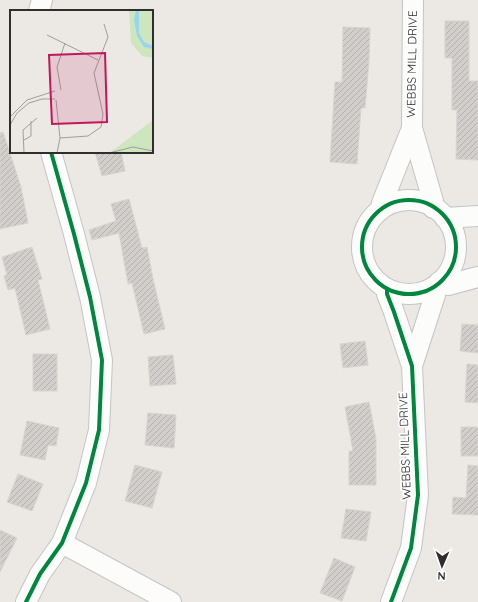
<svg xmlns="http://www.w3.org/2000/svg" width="478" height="602" viewBox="0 0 478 602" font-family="Quicksand,sans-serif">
	<defs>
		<pattern id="building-hatch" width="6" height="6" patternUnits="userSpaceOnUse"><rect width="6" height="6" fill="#d1cecb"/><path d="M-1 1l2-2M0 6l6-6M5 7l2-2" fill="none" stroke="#b4b1af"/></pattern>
	</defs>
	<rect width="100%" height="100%" fill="#ece8e4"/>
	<g fill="url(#building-hatch)" stroke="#d7d4d0">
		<polygon points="445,21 469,21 469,81 478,81 478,160 456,159 457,110 452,110 452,58 445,58"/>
		<polygon points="343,27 370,28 369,61 365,108 361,108 357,164 330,162 335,82 342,82"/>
		<polygon points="3,132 21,187 28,223 0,229 0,133"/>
		<polygon points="95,152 121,152 125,171 102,176"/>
		<polygon points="129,199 142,248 147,247 153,279 165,329 144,334 132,283 128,284 119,233 92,240 89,230 116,221 111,204"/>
		<polygon points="32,247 42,279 38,280 50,329 26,335 15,288 8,290 4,276 7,275 2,257"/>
		<polygon points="462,324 478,325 478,353 460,351"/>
		<polygon points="365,341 368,365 343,368 340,344"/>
		<rect x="33" y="354" width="24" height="37"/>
		<polygon points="173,355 176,384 150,386 148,357"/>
		<polygon points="467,364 478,365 478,403 465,402"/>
		<polygon points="369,402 376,439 376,485 349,485 349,451 353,451 345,407"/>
		<polygon points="148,413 176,415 174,448 145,445"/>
		<polygon points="27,421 59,428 56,446 48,445 45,460 20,455"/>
		<rect x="461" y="427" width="17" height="29"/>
		<polygon points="135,465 162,472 152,508 125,501"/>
		<polygon points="468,465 478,466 478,515 452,514 453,497 466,498"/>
		<polygon points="18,474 43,484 32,511 7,502"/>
		<polygon points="346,509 371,512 366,541 341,538"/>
		<polygon points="0,530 17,538 0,572"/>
		<polygon points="334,558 355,567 342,601 320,593"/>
	</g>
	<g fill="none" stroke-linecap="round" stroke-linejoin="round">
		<g stroke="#c5c4c5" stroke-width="22">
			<g id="street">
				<polyline points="413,0 412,128 433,201 433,208"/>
				<polyline points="39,11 42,0"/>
				<circle cx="409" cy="247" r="47"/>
				<polyline points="381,209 382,203 412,128"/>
				<polyline points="445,218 478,216"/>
				<polyline points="439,282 448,285 478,277"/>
				<polyline points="387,289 387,294 394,312 412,366 418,495 411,548 391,602"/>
				<polyline points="412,366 435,295 434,287"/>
				<polyline points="62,543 171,602"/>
				<polyline points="26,602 40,574 62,543 86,483 99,430 102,360 90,297 74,234 51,152"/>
			</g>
		</g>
		<use href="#street" stroke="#fcfcfb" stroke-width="20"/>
		<g stroke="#fff" stroke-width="6">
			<g id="cycleway">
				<circle cx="409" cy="247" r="47"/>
				<polyline points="387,289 387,294 394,312 412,366 418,495 411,548 391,602"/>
				<polyline points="26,602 40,574 62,543 86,483 99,430 102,360 90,297 74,234 51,152"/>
			</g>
		</g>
		<use href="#cycleway" stroke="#00873e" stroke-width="4"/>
	</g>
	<g text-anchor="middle" stroke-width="3.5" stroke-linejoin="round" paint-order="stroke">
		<g font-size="12" fill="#2e2e2e" stroke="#fff">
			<text transform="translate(412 64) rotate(-89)" y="4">WEBBS MILL DRIVE</text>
			<text transform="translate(405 446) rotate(-92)" y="4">WEBBS MILL DRIVE</text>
		</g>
	</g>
	<g transform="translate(10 10)">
		<rect width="143" height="143" fill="#ece8e4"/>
		<path d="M119 0H143V48L132 46 121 33ZM143 110V143H99L101 142Z" fill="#cee6be"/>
		<path d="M126 0H129V23L134 32 143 36V39L134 37 127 26 124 10Z" fill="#99d6ec"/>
		<path fill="none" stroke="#a09e9b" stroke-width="1" d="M37 25 88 50M51 80 47 57 55 33M46 90 50 128 47 143M0 107 17 90 45 81M0 115 7 103 19 93 32 89H45M50 128 78 126 91 117 93 104 84 63 98 27 94 14M14 130 21 126V111M14 143 13 120 27 108M99 143 123 137 143 141"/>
		<path fill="#c2185b" fill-opacity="0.15" stroke="#c2185b" stroke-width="2" d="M95 43 97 112 42 114 39 45Z"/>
		<rect width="143" height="143" fill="none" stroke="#2e2e2e" stroke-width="2"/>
	</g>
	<g transform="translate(442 566) rotate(182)" stroke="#ffffff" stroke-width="3" paint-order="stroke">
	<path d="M0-3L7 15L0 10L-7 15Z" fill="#2e2e2e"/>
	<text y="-6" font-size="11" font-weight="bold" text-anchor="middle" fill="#2e2e2e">N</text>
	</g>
</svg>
